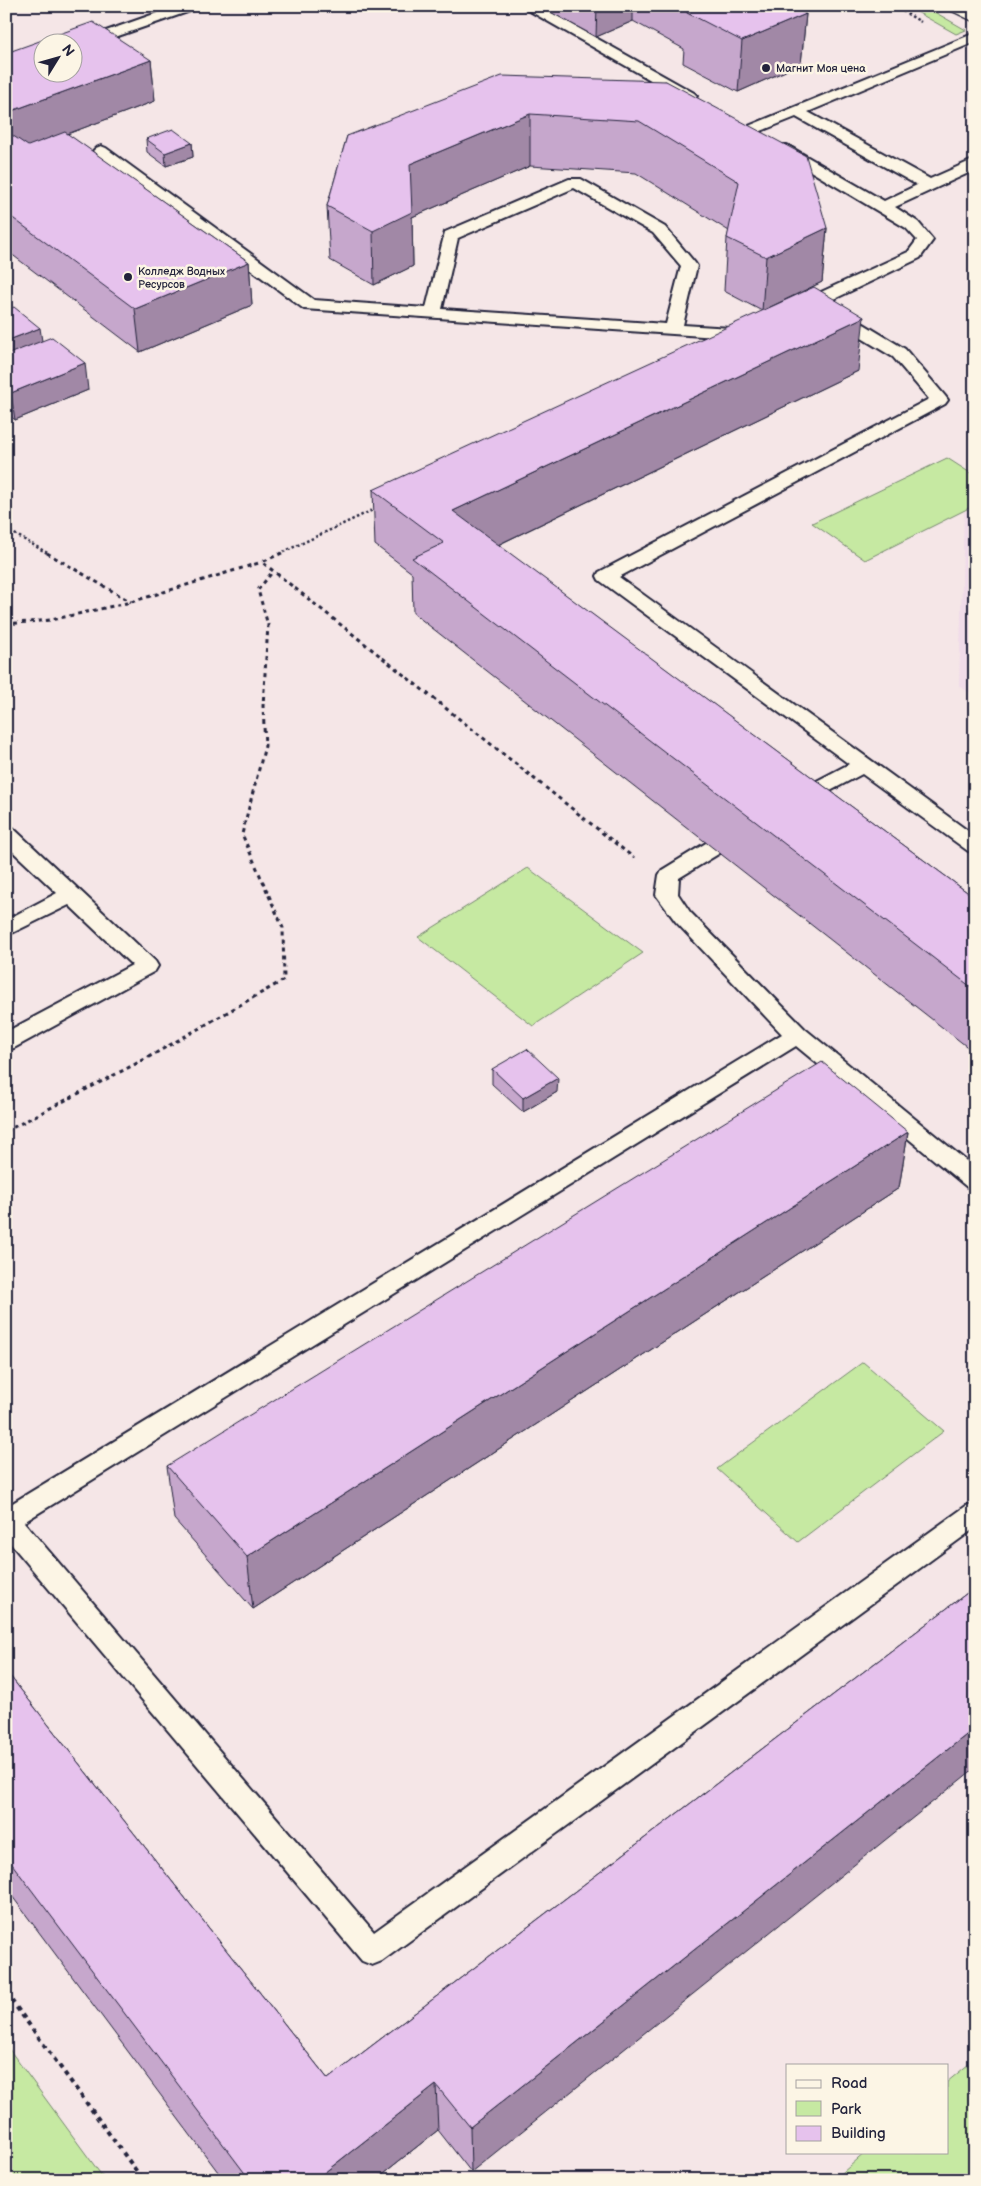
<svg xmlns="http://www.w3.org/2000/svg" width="981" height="2186" viewBox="0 0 981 2186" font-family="'Balsamiq Sans',sans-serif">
	<rect width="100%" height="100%" fill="#f5e6e7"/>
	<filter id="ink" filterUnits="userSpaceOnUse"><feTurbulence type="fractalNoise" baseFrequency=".02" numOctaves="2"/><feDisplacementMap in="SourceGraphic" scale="10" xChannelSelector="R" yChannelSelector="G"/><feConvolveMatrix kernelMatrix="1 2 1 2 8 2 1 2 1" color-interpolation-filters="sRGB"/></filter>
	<g filter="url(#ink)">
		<polygon fill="#f0dbe9" points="975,506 975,696 959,686 964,512"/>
		<g fill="#c6e9a2" stroke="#74866e">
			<polygon points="906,6 924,6 966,30 956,34"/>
			<polygon points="947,458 975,476 975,505 865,560 812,523"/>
			<polygon points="528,868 643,953 533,1026 418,937"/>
			<polygon points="863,1362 944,1431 798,1542 717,1469"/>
			<polygon points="6,2045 105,2180 6,2180"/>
			<polygon points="975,2059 975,2180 834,2180 866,2152 947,2152 947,2082"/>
		</g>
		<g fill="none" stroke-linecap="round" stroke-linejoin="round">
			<g stroke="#22223b" stroke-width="4">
				<g id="service">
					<polygon points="177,6 198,6 196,9 72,52 72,43"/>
					<polygon points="521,6 539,6 694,93 697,96 694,99 684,99"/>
					<polygon points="975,33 975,42 808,112 930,179 975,159 975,170 895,207 918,222 933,240 920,258 807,312 795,312 793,308 795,304 908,252 917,240 906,228 777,151 774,148 777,145 787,145 884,201 917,185 796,117 756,133 746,133 743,130 746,127"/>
					<path d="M101 146 106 148 314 300 426 308 445 232 569 179H581L665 227 695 263 697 266 683 325 747 329 753 330 755 334 753 338 747 339 304 309 96 154 93 151 96 148ZM574 188 653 233 681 266 666 324 442 309 458 238Z"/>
					<polygon points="838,311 844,312 905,349 945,396 948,400 945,404 619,577 975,836 975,853 968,851 862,774 804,805 797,807 790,805 787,800 790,795 849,764 599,580 597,576 599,572 929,399 893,357 832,320 830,316 832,312"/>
					<polygon points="6,826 13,828 155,961 158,966 155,971 14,1048 6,1050 6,1032 132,965 69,905 6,936 6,920 57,893 6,845"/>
					<polygon points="713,841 720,843 723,848 720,853 679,878 678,894 690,912 805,1029 975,1168 975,1190 967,1187 796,1046 24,1522 374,1932 966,1506 975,1503 975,1528 382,1961 372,1965 362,1961 6,1538 6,1507 782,1034 676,922 656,895 659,875 662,870 706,843"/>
				</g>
			</g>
			<g stroke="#22223b" stroke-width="3">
				<polygon id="minor" points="947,6 969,6 975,10 975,22 950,10"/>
			</g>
			<g stroke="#22223b" stroke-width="2.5" stroke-dasharray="2.5 2.5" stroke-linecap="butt">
				<polyline points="894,6 921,22"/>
				<polyline points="6,529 49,554"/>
				<polyline points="279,554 377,508"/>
			</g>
			<g stroke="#22223b" stroke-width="3" stroke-dasharray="4 4" stroke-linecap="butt">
				<polyline points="47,553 131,602"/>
				<polyline points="282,553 262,562 634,858"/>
				<polyline points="6,624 51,620 131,602 262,562"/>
				<polyline points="6,1131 147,1058 284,980 283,928 242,834 265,746 263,706 268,625 258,590 273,571"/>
			</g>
			<polyline stroke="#22223b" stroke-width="4" stroke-dasharray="4.5 4.5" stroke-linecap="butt" points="6,1993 143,2180"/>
			<use href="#service" fill="#fcf5e5" fill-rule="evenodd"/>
			<use href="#minor" fill="#fcf5e5" fill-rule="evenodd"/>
		</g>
		<g fill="#c6a7cc" stroke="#22223b">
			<polygon points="545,6 791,6 806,14 801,64 738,92 683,63 684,49 633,21 596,37 545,9"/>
			<polygon points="6,53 151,60 155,101 67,134 249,262 252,305 140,352 6,250"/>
			<polygon points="666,81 827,228 822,282 762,311 724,291 727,238 729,231 636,173 530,166 412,217 413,266 374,285 330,260 327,206 347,136"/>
			<polygon points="146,139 192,143 193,157 166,166 147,152"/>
			<polygon points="6,310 42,341 88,390 15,420 6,412"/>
			<polygon points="858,371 498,545 975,898 975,1053 413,613 412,573 375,545 373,490"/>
			<polygon points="492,1069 557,1092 523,1112 492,1084"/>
			<polygon points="908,1132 899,1188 253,1609 174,1519 167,1466"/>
			<polygon points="975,1587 471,2172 438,2130 375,2180 224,2180 6,1888 6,1671 328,2079"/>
		</g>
		<g fill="#a188a6" stroke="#22223b">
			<polygon points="597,6 633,6 633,21 596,37"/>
			<polygon points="688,6 693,6 693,16 687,13"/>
			<polygon points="806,14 801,64 738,92 742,41"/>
			<polygon points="151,60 155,101 6,157 6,113"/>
			<polygon points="530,114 530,166 412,217 413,266 374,285 373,231 410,164"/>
			<polygon points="192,143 193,157 166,166 165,153"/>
			<polygon points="827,228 822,282 762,311 766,257"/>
			<polygon points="249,262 252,305 140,352 135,309"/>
			<polygon points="864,317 858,371 454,566 453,511"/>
			<polygon points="40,328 44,354 6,369 6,341"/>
			<polygon points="85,363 88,390 15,420 11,393"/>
			<polygon points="558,1078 557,1092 523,1112 523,1098"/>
			<polygon points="908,1132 899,1188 253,1609 247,1557"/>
			<polygon points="975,1728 975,1768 471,2172 470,2127"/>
			<polygon points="436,2085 438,2130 375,2180 315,2180"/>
		</g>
		<g fill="#e6c2ed" stroke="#22223b" fill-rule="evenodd">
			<polygon points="700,6 791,6 806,14 742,41 686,12"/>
			<path d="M93 22 151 60 6 113V53ZM42 42H72V72H42Z"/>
			<polygon points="502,76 666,81 806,156 827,228 766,257 727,238 739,182 639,121 530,114 410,164 412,212 373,231 327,206 347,136"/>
			<polygon points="173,129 192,143 165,153 146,139"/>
			<polygon points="6,131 28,146 65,132 249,262 135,309 6,213"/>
			<polygon points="814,287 864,317 453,511 975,898 975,990 412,558 444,543 373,490"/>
			<polygon points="14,307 40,328 6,341 6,310"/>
			<polygon points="52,337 85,363 11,393 6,389 6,355"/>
			<polygon points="527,1049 558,1078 523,1098 492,1069"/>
			<polygon points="822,1062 908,1132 247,1557 167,1466"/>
			<polygon points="975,1587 975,1728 470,2127 436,2085 315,2180 250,2180 6,1856 6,1671 328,2079"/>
		</g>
	</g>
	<g fill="#22223b" stroke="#fcf5e5" stroke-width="2">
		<circle cx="766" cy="68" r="5"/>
		<circle cx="128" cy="277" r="5"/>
	</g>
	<g text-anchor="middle" stroke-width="5" stroke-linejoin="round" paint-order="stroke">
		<g font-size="11" fill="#22223b" stroke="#fcf5e5" text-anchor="start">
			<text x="776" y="72">Магнит Моя цена</text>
			<text x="138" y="275">Колледж Водных<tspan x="138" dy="13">Ресурсов</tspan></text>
		</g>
	</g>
	<rect width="981" height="2186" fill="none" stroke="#fcf5e5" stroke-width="25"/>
	<rect x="12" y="12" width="956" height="2161" fill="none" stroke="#22223b" stroke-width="2" filter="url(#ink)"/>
	<rect x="786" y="2064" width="162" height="90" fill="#fcf5e5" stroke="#a5a1a1"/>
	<rect x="796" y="2080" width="25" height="8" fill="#fcf5e5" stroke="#a5a1a1"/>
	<text x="831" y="2088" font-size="15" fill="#22223b">Road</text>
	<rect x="796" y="2101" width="25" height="15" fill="#c6e9a2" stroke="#a5a1a1"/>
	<text x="831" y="2114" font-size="15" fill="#22223b">Park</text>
	<rect x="796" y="2126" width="25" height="15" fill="#e6c2ed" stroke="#a5a1a1"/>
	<text x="831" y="2138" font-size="15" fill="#22223b">Building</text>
	<g transform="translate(58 58) rotate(53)"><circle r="24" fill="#fcf5e5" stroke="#a5a1a1"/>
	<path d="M0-4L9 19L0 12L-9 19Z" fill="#22223b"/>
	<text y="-8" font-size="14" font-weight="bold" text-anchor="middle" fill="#22223b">N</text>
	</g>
</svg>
